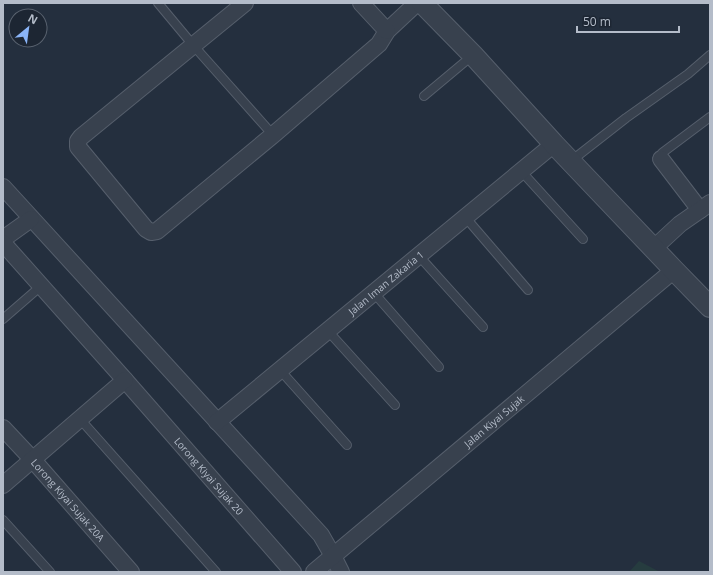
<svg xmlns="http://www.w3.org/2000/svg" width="713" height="575" viewBox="0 0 713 575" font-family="'Open Sans',sans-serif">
	<rect width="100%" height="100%" fill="#242f3e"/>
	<polygon fill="#263c3f" points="639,561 660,572 629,572"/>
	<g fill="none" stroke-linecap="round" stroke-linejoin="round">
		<g stroke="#565f6c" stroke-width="10">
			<g id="service">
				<polyline points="158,3 193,45 273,135"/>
				<polyline points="424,96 473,55"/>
				<polyline points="661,159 662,153 710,117"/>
				<polyline points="571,161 626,118 688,74 710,55"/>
				<polyline points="522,172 583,239"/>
				<polyline points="466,218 528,290"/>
				<polyline points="419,256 483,327"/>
				<polyline points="374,293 439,367"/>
				<polyline points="3,319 41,286"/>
				<polyline points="328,331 395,405"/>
				<polyline points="280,370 347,445"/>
				<polyline points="80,419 216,572"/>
				<polyline points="3,520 50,572"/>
			</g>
		</g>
		<g stroke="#565f6c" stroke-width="18">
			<g id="minor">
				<polyline points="245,3 81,137 78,141 78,147 146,229 151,232 157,231 273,135 379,44 387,31 417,3"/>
				<polyline points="361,3 387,31"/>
				<polyline points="661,159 700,210"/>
				<polyline points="3,187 321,535 333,556 341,572"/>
				<polyline points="3,239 31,219"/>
				<path id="s1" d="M3 243 125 380 293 572"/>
				<polyline points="654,248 680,224 710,203"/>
				<path id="s2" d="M217 422 280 370 554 144"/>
				<path id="s3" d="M3 428 33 460 131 572"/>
				<polyline points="3,485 125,380"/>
				<path id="s4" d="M314 572 674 270"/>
			</g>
		</g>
		<g stroke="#565f6c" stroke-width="22">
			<polyline id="tertiary" points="422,3 473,55 554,144 674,270 710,307"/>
		</g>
		<use href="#service" stroke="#38414e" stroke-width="8"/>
		<use href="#minor" stroke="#38414e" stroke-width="16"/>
		<use href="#tertiary" stroke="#38414e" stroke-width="20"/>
	</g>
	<g text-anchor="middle" stroke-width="3" stroke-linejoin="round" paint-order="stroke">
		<g font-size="10" fill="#b4bcc9" stroke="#1d2633">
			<text dy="4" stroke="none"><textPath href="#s2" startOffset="219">Jalan Iman Zakaria 1</textPath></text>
			<text dy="4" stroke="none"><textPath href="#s4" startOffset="235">Jalan Kiyai Sujak</textPath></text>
			<text dy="4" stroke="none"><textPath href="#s1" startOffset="311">Lorong Kiyai Sujak 20</textPath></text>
			<text dy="4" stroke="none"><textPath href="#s3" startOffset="97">Lorong Kiyai Sujak 20A</textPath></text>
		</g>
	</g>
	<rect width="713" height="575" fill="none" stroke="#b4bcc9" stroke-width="8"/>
	<g transform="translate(28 28) rotate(29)"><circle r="19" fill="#1d2633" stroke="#59626f"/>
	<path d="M0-3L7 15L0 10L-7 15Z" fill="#8ab4f8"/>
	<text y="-6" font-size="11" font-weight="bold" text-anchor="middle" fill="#b4bcc9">N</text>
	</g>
	<path d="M577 26v6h102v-6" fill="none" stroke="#b4bcc9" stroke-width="2"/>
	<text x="583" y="26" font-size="12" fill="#b4bcc9" stroke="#1d2633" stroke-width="3" paint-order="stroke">50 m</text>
</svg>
